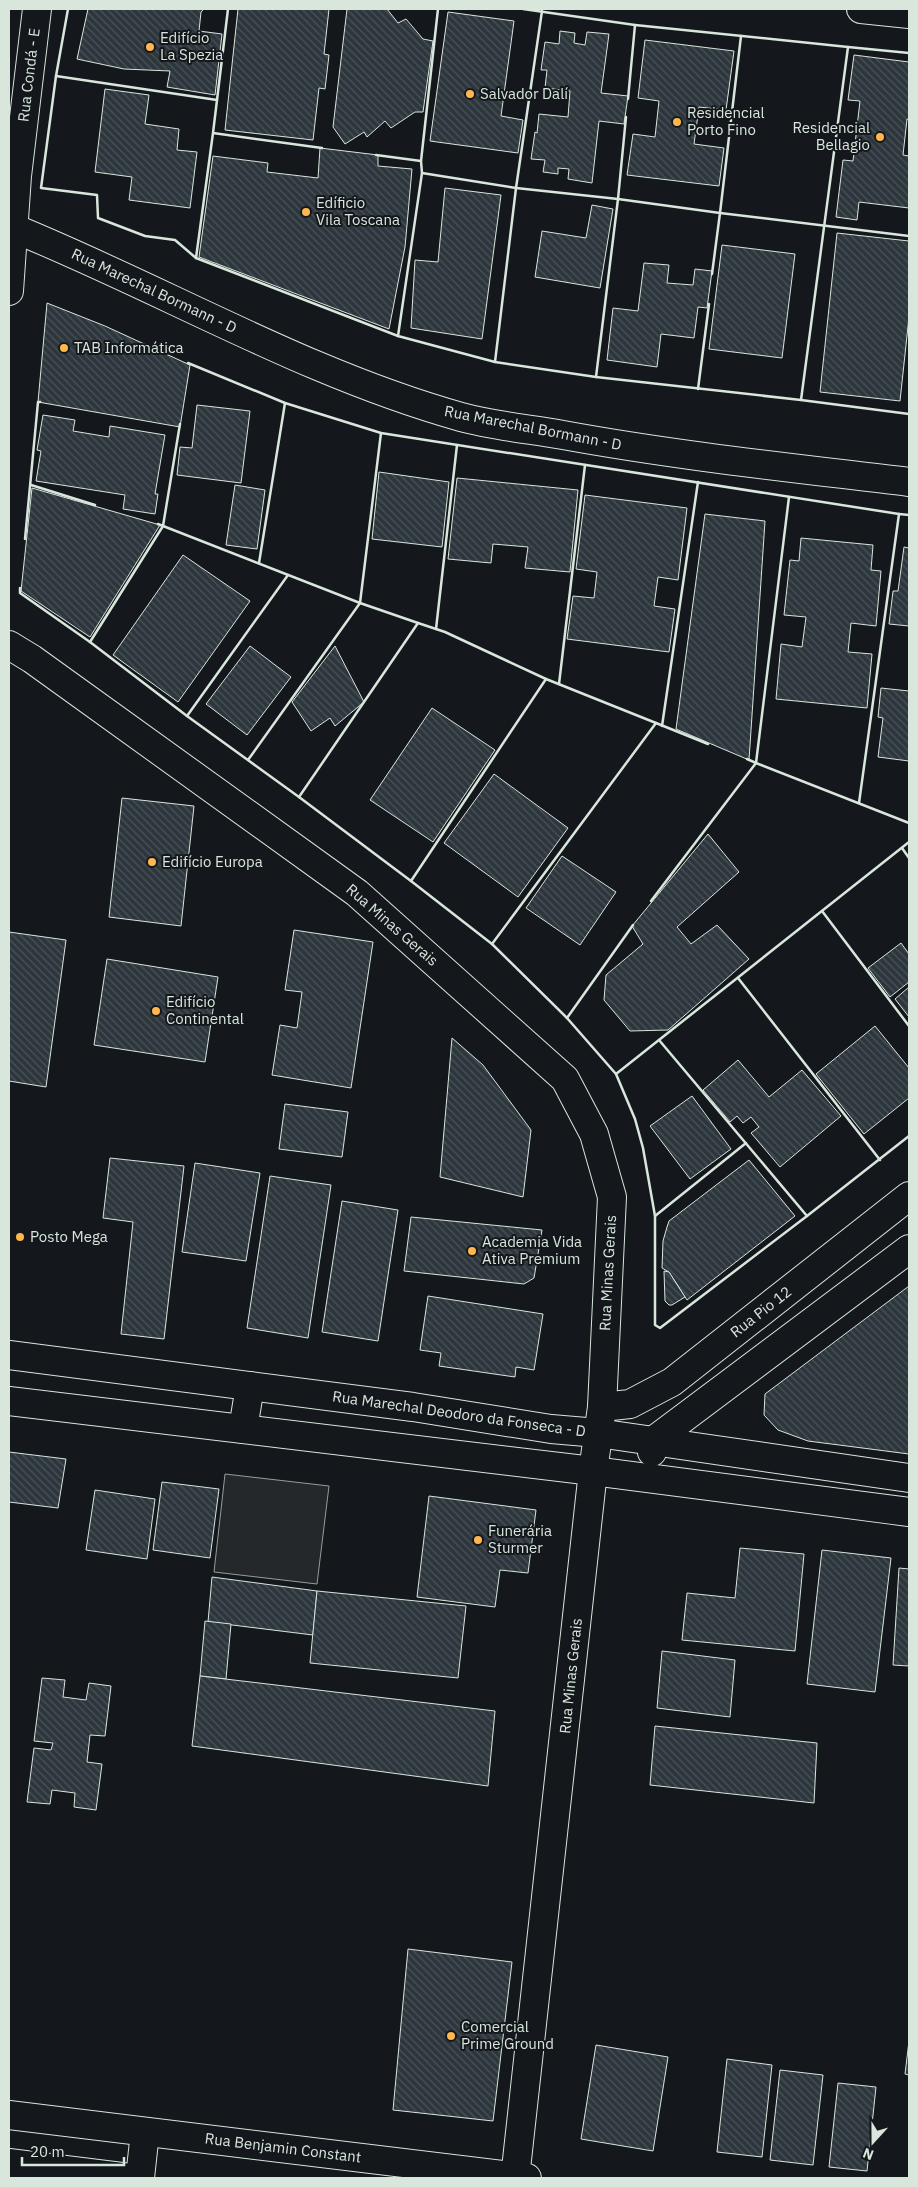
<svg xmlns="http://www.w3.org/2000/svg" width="918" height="2187" viewBox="0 0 918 2187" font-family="'IBM Plex Sans',sans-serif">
	<defs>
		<pattern id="building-back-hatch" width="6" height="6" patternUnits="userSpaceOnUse" patternTransform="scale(1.25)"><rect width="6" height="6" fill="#2c363c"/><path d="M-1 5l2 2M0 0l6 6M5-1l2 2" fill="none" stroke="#4a5358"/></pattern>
	</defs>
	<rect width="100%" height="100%" fill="#14181c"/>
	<polygon fill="#24282b" stroke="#939e99" points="225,1474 329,1486 317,1584 214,1572"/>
	<g fill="url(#building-back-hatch)" stroke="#d8e6dc">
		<polygon points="88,9 204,9 201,12 199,31 222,34 215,95 167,87 170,71 124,69 77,59"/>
		<polygon points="238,9 329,9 324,54 329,55 325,89 319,88 313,140 225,130"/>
		<polygon points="347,9 387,9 398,23 406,19 423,39 433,41 423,112 415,112 391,128 385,121 367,137 364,132 345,144 333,127"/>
		<polygon points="448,12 514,21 501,116 523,120 518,153 430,141"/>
		<polygon points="560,31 575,33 574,43 585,45 587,32 609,34 601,93 628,96 624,124 599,121 592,183 568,179 569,169 558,168 558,174 543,172 545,160 531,159 535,132 537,133 539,114 568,117 570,91 545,88 547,70 541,70 545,42 559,44"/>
		<polygon points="645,40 734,51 726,110 699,107 694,144 724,148 719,186 627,175 633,134 655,137 659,101 638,98"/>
		<polygon points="854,55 909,62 909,120 907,119 903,155 909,156 909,208 859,202 857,220 836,217 843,160 853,161 860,101 848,100"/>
		<polygon points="105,89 149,95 145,124 179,129 177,150 197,152 190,208 129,200 132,177 95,172"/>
		<polygon points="320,148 378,155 378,166 412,169 405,247 389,329 199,257 213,156 268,163 267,172 318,178"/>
		<polygon points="445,188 501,195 482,339 411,328 415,260 438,262"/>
		<polygon points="592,205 613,209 600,288 535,277 542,231 586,238"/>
		<polygon points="837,233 909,241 909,317 900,401 820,392"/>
		<polygon points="722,245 795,254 782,358 709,349"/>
		<polygon points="644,263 669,265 667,283 693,285 695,269 712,271 707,308 698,307 694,338 661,334 657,367 607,360 613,308 638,311"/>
		<polygon points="47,303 105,326 190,365 180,427 38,402"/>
		<polygon points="197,405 250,411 241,483 177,475 180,447 192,448"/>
		<polygon points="43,415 75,420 73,431 109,437 110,426 165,435 155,494 158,494 155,514 123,509 125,495 36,481 41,451 37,450"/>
		<polygon points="379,472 449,482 442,547 372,539"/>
		<polygon points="457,478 578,490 570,572 525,568 528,547 493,544 491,563 448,559"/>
		<polygon points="235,485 265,490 257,549 226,545"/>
		<polygon points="32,488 160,525 90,637 21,591"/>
		<polygon points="585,495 687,508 678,580 658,577 654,606 675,609 669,652 567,639 573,596 594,598 597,572 576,569"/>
		<polygon points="705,514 765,521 749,760 676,729"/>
		<polygon points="801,538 873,545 871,570 881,571 876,626 851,623 848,652 872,654 867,708 776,699 781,644 802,647 806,617 784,615 790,560 799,561"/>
		<polygon points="904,547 909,548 909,626 889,624 893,591 898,591"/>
		<polygon points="183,555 250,601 178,702 113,655"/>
		<polygon points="250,646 291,677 247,735 206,704"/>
		<polygon points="335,646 364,702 335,726 330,718 311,731 292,702"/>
		<polygon points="881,688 909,691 909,761 878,757 883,718 878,717"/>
		<polygon points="432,708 495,750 433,842 370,800"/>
		<polygon points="494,774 568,828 518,897 444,843"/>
		<polygon points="122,798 194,806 181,926 109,917"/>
		<polygon points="708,834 739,872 677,927 691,944 717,925 749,959 668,1030 630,1031 604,1000 606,975 643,944 632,926"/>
		<polygon points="562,856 616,892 580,945 526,908"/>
		<polygon points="294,930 373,942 351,1088 272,1075 280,1025 297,1028 302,992 285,990"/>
		<polygon points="9,932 66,940 46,1087 9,1081"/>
		<polygon points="901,943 909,954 909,982 890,997 868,968"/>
		<polygon points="107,959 218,977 205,1062 94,1045"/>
		<polygon points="909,987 909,1017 895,999"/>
		<polygon points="875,1026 909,1068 909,1098 864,1134 816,1074"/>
		<polygon points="452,1038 483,1065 531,1130 523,1197 440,1177"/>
		<polygon points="738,1060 769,1097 802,1070 841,1116 780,1167 751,1133 759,1127 751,1117 743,1123 737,1116 730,1122 703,1090"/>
		<polygon points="692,1096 731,1149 690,1179 650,1126"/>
		<polygon points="285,1104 348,1112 342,1157 279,1149"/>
		<polygon points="110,1158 184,1166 164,1339 121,1334 133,1222 103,1218"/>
		<polygon points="749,1160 795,1216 687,1300 669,1272 662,1268 663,1241 667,1227 669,1221"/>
		<polygon points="195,1163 260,1173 246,1261 182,1252"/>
		<polygon points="270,1176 331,1185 308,1338 247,1328"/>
		<polygon points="342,1201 398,1210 378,1341 322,1332"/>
		<polygon points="411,1217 542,1230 534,1278 524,1284 404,1271"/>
		<polygon points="664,1271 669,1272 685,1297 672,1305 669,1305 665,1301"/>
		<polygon points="909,1286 909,1454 808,1441 778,1430 764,1415 765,1394"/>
		<polygon points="428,1296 543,1314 534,1370 516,1367 515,1377 439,1366 441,1353 420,1350"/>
		<polygon points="9,1452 66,1459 58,1508 9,1502"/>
		<polygon points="162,1482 219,1489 210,1558 153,1550"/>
		<polygon points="95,1490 155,1499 147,1559 86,1550"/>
		<polygon points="429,1496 536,1510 528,1573 500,1570 495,1607 417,1597"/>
		<polygon points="740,1548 804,1554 795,1651 682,1640 687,1593 735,1598"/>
		<polygon points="822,1550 891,1558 875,1692 807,1684"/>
		<polygon points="899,1568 909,1569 909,1666 893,1665"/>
		<polygon points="212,1577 317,1591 313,1635 208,1622"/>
		<polygon points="317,1591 466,1606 458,1678 310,1663"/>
		<polygon points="205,1621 231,1624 226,1679 200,1676"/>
		<polygon points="662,1651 735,1660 730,1717 657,1708"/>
		<polygon points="200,1676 495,1711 488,1786 192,1746"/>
		<polygon points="42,1678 65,1680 63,1697 86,1700 89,1683 111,1686 105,1736 90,1735 87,1762 102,1764 96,1810 74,1807 75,1793 52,1790 50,1804 27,1802 34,1748 51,1750 53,1743 34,1741"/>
		<polygon points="655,1726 817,1743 814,1803 650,1785"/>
		<polygon points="408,1949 512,1962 493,2121 393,2110"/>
		<polygon points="909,2041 909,2075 905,2074"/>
		<polygon points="596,2045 668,2057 653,2151 581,2139"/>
		<polygon points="727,2059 772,2065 762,2157 717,2152"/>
		<polygon points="780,2070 823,2075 813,2165 770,2160"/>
		<polygon points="838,2083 876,2087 867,2171 829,2167"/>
	</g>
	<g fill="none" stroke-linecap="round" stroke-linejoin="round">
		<g stroke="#d8e6dc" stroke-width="30">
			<g id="minor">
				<polyline points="861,9 909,14"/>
				<path d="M13 228C163 289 304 373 461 417 494 426 529 429 563 435 678 456 794 468 909 482"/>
				<polyline points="9,291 17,176 37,9"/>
				<polyline points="9,645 32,659 357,893 565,1079 594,1134 612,1197 602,1407 593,1471 515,2178"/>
				<polyline points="9,1355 413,1407 551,1429 598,1433 909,1478"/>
				<polyline points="9,1401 593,1471 909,1512"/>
				<polyline points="602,1407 630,1404 672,1382 909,1196"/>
				<polyline points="243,1429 250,1386"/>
				<polyline points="652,1452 653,1441 909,1249"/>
				<polyline points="9,2115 527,2178"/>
				<polyline points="9,2163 130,2178"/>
				<polyline points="140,2178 145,2132"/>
			</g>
		</g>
		<use href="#minor" stroke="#14181c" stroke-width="28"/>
		<g stroke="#d8e6dc" stroke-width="2.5">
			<polyline points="438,9 421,161 422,173 398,336 495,362"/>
			<polyline points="523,9 635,25"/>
			<polyline points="741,36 720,213 909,236"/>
			<polyline points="848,47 909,53"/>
			<polyline points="56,76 68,9"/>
			<polyline points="628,99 635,25 848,47 801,400 596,377 618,199 720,213 712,274"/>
			<polyline points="217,100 228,9"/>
			<polyline points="213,133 217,100 56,76 41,188 97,195 98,218 145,236 175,240 196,258 213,133 322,148"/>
			<polyline points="376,155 421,161"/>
			<polyline points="422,173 516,188 542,11"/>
			<polyline points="196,258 398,336"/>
			<polyline points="188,363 285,403 381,433 899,514"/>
			<polyline points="596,377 495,362 516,188 618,199 626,117"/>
			<polyline points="698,389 709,304"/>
			<polyline points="801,400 909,414"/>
			<polyline points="31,485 95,505"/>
			<polyline points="789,497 756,763 909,823"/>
			<polyline points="158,524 360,603 381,433"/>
			<polyline points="25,539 38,402 40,402"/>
			<polyline points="259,563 285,403"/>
			<polyline points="20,588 20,593 90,642 187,716"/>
			<polyline points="436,629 457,445"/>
			<polyline points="90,642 163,526 180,424"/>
			<polyline points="559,684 585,465"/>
			<polyline points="656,723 708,744"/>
			<polyline points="662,726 698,482"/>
			<polyline points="248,760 360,603 418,623 299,797 187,716 288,575"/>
			<polyline points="299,797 411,881 546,679 445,632 418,623"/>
			<polyline points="859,803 899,514 909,515"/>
			<polyline points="902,848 909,858"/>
			<polyline points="411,881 492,944 656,723 546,679"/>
			<polyline points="651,901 756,763 747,759"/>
			<polyline points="822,911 909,1026"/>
			<polyline points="492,944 567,1018 633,925"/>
			<polyline points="738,978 880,1160"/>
			<polyline points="567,1018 616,1074 909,842"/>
			<polyline points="659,1040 807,1216 909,1136"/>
			<polyline points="616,1074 635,1119 643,1148 655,1216 655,1325 660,1328 807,1216"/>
			<polyline points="655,1216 746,1143"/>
		</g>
	</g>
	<g fill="#ffb74d" stroke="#14181c" stroke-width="2">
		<circle cx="150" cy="47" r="5"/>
		<circle cx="470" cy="94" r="5"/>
		<circle cx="677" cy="122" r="5"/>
		<circle cx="880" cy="137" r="5"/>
		<circle cx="306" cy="212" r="5"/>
		<circle cx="64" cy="348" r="5"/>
		<circle cx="152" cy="862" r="5"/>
		<circle cx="156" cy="1011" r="5"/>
		<circle cx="20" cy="1237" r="5"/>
		<circle cx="472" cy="1251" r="5"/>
		<circle cx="478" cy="1540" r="5"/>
		<circle cx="451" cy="2036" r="5"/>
	</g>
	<g text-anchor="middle" stroke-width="4" stroke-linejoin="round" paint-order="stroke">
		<g font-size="15" fill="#d8e6dc" stroke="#14181c" text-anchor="start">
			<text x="160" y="43">Edifício<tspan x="160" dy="17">La Spezia</tspan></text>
			<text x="480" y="99">Salvador Dalí</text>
			<text x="687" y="118">Residencial<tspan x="687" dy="17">Porto Fino</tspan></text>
			<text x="870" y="133" text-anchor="end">Residencial<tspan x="870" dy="17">Bellagio</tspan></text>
			<text x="316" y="208">Edíficio<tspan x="316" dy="17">Vila Toscana</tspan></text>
			<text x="74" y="353">TAB Informática</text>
			<text x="162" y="867">Edifício Europa</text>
			<text x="166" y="1007">Edifício<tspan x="166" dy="17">Continental</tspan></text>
			<text x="30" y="1242">Posto Mega</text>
			<text x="482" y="1247">Academia Vida<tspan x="482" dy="17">Ativa Premium</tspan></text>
			<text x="488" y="1536">Funerária<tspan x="488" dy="17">Sturmer</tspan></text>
			<text x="461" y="2032">Comercial<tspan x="461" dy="17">Prime Ground</tspan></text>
		</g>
		<g font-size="15" fill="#d8e6dc" stroke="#14181c">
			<text transform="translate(29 75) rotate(-83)" y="5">Rua Condá - E</text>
			<text transform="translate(154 291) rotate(25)" y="5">Rua Marechal Bormann - D</text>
			<text transform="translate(533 428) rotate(11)" y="5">Rua Marechal Bormann - D</text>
			<text transform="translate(392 925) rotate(41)" y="5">Rua Minas Gerais</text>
			<text transform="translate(608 1273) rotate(-87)" y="5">Rua Minas Gerais</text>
			<text transform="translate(761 1312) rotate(-38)" y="5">Rua Pio 12</text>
			<text transform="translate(459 1414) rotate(8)" y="5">Rua Marechal Deodoro da Fonseca - D</text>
			<text transform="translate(571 1676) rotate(-84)" y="5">Rua Minas Gerais</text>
			<text transform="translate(283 2148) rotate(7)" y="5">Rua Benjamin Constant</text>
		</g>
	</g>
	<rect width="918" height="2187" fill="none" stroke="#d8e6dc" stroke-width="20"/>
	<g transform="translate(873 2142) rotate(201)" stroke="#14181c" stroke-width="4" paint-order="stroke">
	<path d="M0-4L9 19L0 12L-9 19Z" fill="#d8e6dc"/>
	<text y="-8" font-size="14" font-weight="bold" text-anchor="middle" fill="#d8e6dc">N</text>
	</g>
	<path d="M22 2157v8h102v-8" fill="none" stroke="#d8e6dc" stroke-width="2.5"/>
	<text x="30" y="2157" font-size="15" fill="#d8e6dc" stroke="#14181c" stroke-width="4" paint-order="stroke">20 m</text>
</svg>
